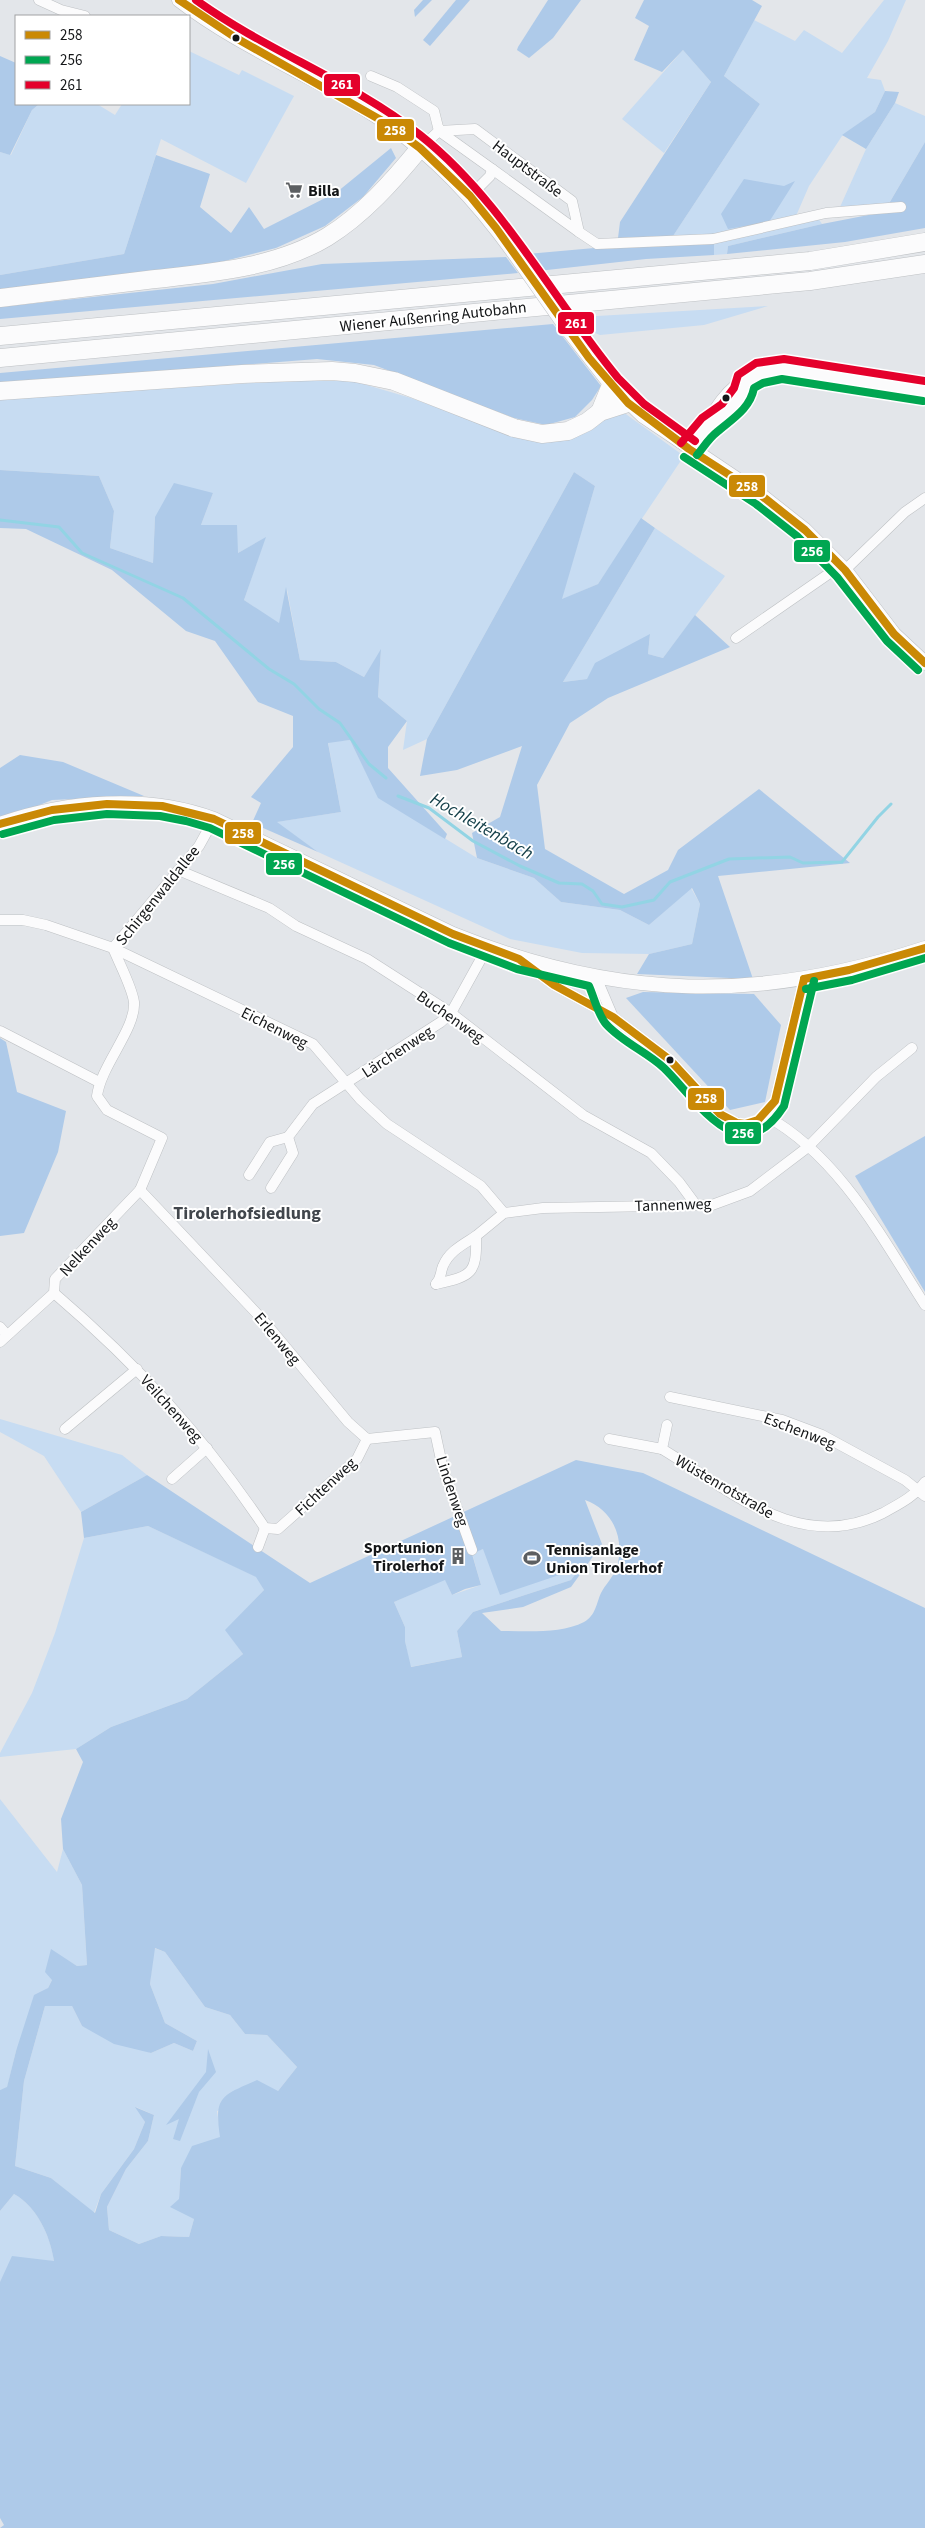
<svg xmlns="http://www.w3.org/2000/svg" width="925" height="2528" viewBox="0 0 925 2528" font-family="'Source Sans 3',sans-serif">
	<rect width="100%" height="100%" fill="#e3e6ea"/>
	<g fill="#c7dcf2">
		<polygon points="884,0 906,0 888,41 867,78 881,80 885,91 875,112 842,136 809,186 796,216 818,218 822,224 728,246 727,254 714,255 714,244 667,245 760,104 724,76 754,20 795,41 804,30 842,53"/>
		<polygon points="683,50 711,82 664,153 622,119"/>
		<polygon points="189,51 239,75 242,70 294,96 246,183 161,139 124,254 0,275 0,152 11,155 32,110 39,104 97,104 115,115 122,104 189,104"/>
		<polygon points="895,103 925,116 925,142 888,205 840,207 866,149"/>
		<polygon points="768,306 704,325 600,335 576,325 580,317"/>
		<polygon points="284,381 353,381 411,398 505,433 601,419 623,412 684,456 598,584 561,600 595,486 574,472 427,739 403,750 407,721 378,697 381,650 364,677 336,662 300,660 287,589 279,624 244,600 265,538 238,553 201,525 213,493 155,517 153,563 110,548 114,511 99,476 0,470 0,399"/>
		<polygon points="655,528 725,576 663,658 648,654 650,635 587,679 563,682"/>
		<polygon points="350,740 379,798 477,858 534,878 561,902 620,910 649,925 691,888 700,904 692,944 649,954 582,953 510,939 318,852 276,822 341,812 328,742"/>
		<polygon points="0,1419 122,1455 147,1475 81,1512 44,1456 0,1432"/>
		<polygon points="148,1526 257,1577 264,1590 226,1630 243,1654 187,1699 111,1727 76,1749 0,1757 0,1753 32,1693 55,1633 84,1538"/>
		<polygon points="483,1549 581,1567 571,1580 473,1612 457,1631 462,1657 410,1667 405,1641 405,1627 394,1602 445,1579 452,1595 481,1585 472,1553"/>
		<polygon points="0,1799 57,1872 63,1849 82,1885 87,1965 77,1966 51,1950 52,1980 16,2051 7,2088 0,2090"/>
		<polygon points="154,1948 165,1952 205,2007 230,2015 245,2034 267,2035 297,2067 278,2091 217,2111 221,2137 181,2168 179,2199 194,2219 189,2237 161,2236 139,2244 109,2230 107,2207 126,2169 148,2141 154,2115 136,2107 145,2122 134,2149 101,2194 94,2213 51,2178 15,2166 24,2081 45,2006 72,2006 82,2026 151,2053 174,2043 193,2051 197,2041 165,2023 150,1984"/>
		<path d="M14 2194C37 2207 50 2235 54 2261L0 2282V2211Z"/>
	</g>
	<g fill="#aecae9" fill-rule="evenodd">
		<polygon points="423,0 432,0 415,17 414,10"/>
		<polygon points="456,0 470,0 430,46 423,40"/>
		<polygon points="548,0 581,0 553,38 529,58 517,50 518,47"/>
		<polygon points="644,0 752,0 762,6 724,76 760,104 673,236 618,238 620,222 711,82 683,50 662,72 634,60 649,26 635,18"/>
		<polygon points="0,56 16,63 16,104 39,104 32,110 10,155 0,152"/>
		<polygon points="885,91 899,92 895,103 866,149 842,135 875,112"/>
		<polygon points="925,142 925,228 845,242 727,254 728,246 822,224 884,212"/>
		<polygon points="391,148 396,158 363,197 325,226 276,248 197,268 0,290 0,275 124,254 156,155 210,174 200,207 231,233 249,207 264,229 337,192"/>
		<polygon points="744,179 784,186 795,181 769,222 728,229 721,214"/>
		<polygon points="714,244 714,255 646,259 538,271 527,254 617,246"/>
		<polygon points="506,257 518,273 0,319 0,307 213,284 322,264"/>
		<polygon points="553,324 601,386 592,400 575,417 546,425 514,418 374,365 317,359 0,384 0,373"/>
		<polygon points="0,470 99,476 114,511 110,548 153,563 155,517 174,483 213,493 201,525 237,525 238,553 266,537 244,600 279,623 286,587 300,660 336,662 364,677 381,649 378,697 407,721 388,747 388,768 447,834 445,839 378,798 350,740 328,743 341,812 277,822 318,852 252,823 261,803 251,797 293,747 293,716 258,702 215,641 186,631 112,570 26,529 0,528"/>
		<polygon points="574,472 595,486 562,599 598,584 641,518 655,528 563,682 587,679 595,663 650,634 648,654 663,658 695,615 730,647 608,698 570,723 537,785 545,849 624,894 668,870 678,850 759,789 850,863 718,876 753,979 637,974 649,954 692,944 700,904 692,888 649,925 620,910 561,902 534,878 477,858 472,833 500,817 522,746 457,770 420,776 427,739"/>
		<polygon points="20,755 63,762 144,796 52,800 0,821 0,768"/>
		<polygon points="643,992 754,994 781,1025 765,1102 730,1110 626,998"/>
		<polygon points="0,1038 6,1042 17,1092 66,1111 58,1152 24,1233 0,1236"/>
		<polygon points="925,1136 925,1292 855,1176"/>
		<path d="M576 1460 643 1473 925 1608V2528H0L4 2525 0 2518V2282L12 2256 54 2261C50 2235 37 2207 14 2194L0 2211V2090L7 2087 16 2051 34 1995 48 1988 52 1980 45 1972 51 1949 77 1966 87 1965 82 1885 63 1849 61 1819 83 1762 76 1749 111 1727 187 1699 243 1654 225 1630 264 1590 256 1577 148 1526 84 1538 81 1512 147 1475 310 1583ZM585 1500C613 1510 625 1538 617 1567 614 1576 605 1585 601 1593 596 1604 596 1615 584 1622 561 1634 526 1631 501 1631L482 1613 523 1607 571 1587 602 1544ZM483 1549 500 1595 580 1568 571 1580 473 1612 457 1631 462 1657 411 1667 405 1641V1627L394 1602 445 1580 452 1595 465 1589 481 1585 472 1554ZM155 1948 165 1952 205 2007 230 2015 245 2034 267 2035 297 2067 278 2091 257 2080C221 2096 214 2096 220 2137L192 2146 181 2168 179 2199 170 2207 194 2219 189 2237 161 2236 139 2244 109 2230 107 2207 126 2169 148 2141 154 2115 135 2107 145 2122 134 2149 101 2194 95 2213 51 2178 15 2166 24 2081 45 2006H72L82 2026 114 2044 151 2053 174 2043 193 2051 197 2041 165 2023 150 1984Z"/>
		<polygon points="208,2049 216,2072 199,2092 180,2141 173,2139 179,2119 166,2125 206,2072"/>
	</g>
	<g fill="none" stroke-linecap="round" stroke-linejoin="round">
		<g stroke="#92d4e4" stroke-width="3">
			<polyline points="0,520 59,527 82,553 183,598 269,669 294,684 319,709 340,723 369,764 386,778"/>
			<polyline points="398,796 429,808 473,841 520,866 559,883 582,884 593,891 602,904 622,907 654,900 670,882 729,859 790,857 803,863 842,862 878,817 891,804"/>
		</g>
		<g stroke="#bec1c4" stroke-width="11">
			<g id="street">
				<polyline points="39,0 61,10 85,16"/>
				<polyline points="371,76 397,87 434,111 439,131 475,129 572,201 579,232 492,169"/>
				<polyline points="420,148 439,131 492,169 490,176 470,196"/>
				<polyline points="579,232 597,244 713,239 826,213 901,207"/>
				<polyline points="845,570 905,512 925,498"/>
				<polyline points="736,638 840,566"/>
				<polyline points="178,870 269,908 296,926 367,959 451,1013 583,1115 651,1153 679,1182 696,1205"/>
				<polyline points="0,920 23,920 46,925 113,948 313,1044 360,1099 387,1124 481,1186 504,1213"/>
				<path d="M519 959 554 985 613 1017 670 1060 720 1114C745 1132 761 1125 775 1101L804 979"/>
				<polyline points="596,977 613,1017"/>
				<polyline points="0,1031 99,1082"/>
				<path d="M766 1116C839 1156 882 1238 925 1305"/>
				<polyline points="249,1175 270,1142 288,1137"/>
				<polyline points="271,1188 293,1153 288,1137 313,1104 441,1022 451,1013 487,948"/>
				<polyline points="140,1190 263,1320 348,1422 367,1439 435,1432 443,1469 472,1550"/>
				<path d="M436 1284C472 1276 477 1274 476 1236L504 1213 543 1208 712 1205 750 1191 808 1147 876 1077 912 1048"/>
				<path d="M436 1284C442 1277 440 1273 443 1266 449 1251 464 1244 476 1236"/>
				<path d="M54 1293C138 1365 204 1437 265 1528L278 1529 357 1459 367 1439"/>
				<polyline points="0,1327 7,1335"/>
				<path d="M0 1342 54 1293 55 1279 140 1190 162 1138 107 1110 97 1096C101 1065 136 1029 134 1002 132 987 119 963 113 948L199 846 214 819"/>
				<polyline points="670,1397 782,1420 822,1435 905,1480 925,1496"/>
				<path d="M667 1425 662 1449C730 1490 800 1555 883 1513 899 1504 914 1497 925 1482"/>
				<polyline points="65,1429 137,1369"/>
				<polyline points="609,1439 662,1449"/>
				<polyline points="172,1479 207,1448"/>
				<polyline points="258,1547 265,1528"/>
			</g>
		</g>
		<g stroke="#bec1c4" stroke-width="15">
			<g id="secondary">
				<path d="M179 0C244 50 321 78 388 124 438 159 479 204 514 253"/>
				<polyline points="568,330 611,385 643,416 762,496 805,530 845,570 894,634 925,663"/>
				<path d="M709 425C727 416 740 401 745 382"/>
				<path d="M689 449C724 407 720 380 782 369L925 391"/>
				<path d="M0 824C66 801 147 794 214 819L453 934C617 1000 758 1003 925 948"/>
			</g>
		</g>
		<g stroke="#bec1c4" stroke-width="19">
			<g id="highway">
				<path d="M0 298C49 292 98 286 147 280 207 273 274 269 327 237 363 215 393 181 420 148"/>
				<polyline points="0,336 810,261 925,242"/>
				<polyline points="0,358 810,281 925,264"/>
				<polyline points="0,391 242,374 332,371 355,373 394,381 514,428 542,434 568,431 587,422 600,412 628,403"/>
				<polyline points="600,412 611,385"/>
			</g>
		</g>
		<use href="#street" stroke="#fbfbfc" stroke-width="10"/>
		<use href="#secondary" stroke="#fbfbfc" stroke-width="14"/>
		<use href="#highway" stroke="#fbfbfc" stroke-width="18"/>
		<g stroke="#bec1c4" stroke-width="15" stroke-linecap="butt">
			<polyline id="secondary-bridge" points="514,253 568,330"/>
		</g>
		<use href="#secondary-bridge" stroke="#fbfbfc" stroke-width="14"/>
		<g stroke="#fff" stroke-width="11">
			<g id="bus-1">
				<polyline points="179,0 236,38 386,123 420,148 470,196 496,228 589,358 628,403 689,449 762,496 805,530 845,570 894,634 925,663"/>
				<polyline points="0,824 52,810 107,804 162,806 214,819 453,934 519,959 554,985 613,1017 670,1060 720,1114 737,1123 745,1124 758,1120 775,1101 804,979"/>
				<polyline points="804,979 849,970 925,948"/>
			</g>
		</g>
		<g stroke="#fff" stroke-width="11">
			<g id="bus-2">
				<path d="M697 455C703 448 709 438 717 432 732 419 750 409 754 388L763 383 782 379 923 401"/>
				<polyline points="684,457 756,504 798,537 837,577 887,641 918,670"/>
				<path d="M3 834 54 820 107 814 160 816 186 821 210 828 449 943 517 969 589 986C594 997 598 1015 606 1024 622 1042 647 1052 664 1068 698 1101 740 1174 784 1106L814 981"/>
				<polyline points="806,989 852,980 925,958"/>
			</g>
		</g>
		<g stroke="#fff" stroke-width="11">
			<g id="bus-3">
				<path d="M196 0C266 51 352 81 420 135 502 200 552 298 618 378L644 404 695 441"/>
				<polyline points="681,443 702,418 722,404 734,388 738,375 756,363 784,359 925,381"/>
			</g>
		</g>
		<use href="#bus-1" stroke="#ca8905" stroke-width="8"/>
		<use href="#bus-2" stroke="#00a651" stroke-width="8"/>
		<use href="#bus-3" stroke="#e4002b" stroke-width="8"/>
	</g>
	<defs>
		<g id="supermarket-bare" transform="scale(1.35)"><path d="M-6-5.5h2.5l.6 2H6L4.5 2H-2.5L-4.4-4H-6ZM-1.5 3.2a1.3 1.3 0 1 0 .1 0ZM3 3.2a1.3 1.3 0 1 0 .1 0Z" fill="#5c5f62" stroke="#fff" stroke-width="2.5" paint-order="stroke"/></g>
		<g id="building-bare" transform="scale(1.35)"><path d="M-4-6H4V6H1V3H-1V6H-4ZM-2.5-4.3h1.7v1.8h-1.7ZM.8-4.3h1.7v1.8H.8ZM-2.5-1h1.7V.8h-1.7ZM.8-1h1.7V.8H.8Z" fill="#5c5f62" stroke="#fff" stroke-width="2.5" paint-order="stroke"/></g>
		<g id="stadium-bare" transform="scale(1.35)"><path d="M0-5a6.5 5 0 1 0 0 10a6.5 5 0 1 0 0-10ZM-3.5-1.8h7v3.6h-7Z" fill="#5c5f62" stroke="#fff" stroke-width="2.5" paint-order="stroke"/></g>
	</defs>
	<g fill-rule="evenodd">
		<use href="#supermarket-bare" x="294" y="190"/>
		<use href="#building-bare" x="458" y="1556"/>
		<use href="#stadium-bare" x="532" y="1558"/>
	</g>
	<g fill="#141618" stroke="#fff" stroke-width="2">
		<circle cx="236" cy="38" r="4.5"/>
		<circle cx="726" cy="398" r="4.5"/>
		<circle cx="670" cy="1060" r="4.5"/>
	</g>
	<g text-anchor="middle" stroke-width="4" stroke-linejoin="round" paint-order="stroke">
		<g font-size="16" fill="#141618" stroke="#fff">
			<text transform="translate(528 168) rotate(37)" y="6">Hauptstraße</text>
			<text transform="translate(433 316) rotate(-6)" y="6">Wiener Außenring Autobahn</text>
			<text transform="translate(157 895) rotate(-51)" y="6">Schirgenwaldallee</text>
			<text transform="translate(451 1016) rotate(35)" y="6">Buchenweg</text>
			<text transform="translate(275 1027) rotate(27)" y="6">Eichenweg</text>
			<text transform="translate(397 1051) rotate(-33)" y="6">Lärchenweg</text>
			<text transform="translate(673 1204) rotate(-2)" y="6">Tannenweg</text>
			<text transform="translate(87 1246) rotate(-47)" y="6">Nelkenweg</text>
			<text transform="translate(278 1338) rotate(50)" y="6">Erlenweg</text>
			<text transform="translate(172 1408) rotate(48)" y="6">Veilchenweg</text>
			<text transform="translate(800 1430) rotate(21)" y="6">Eschenweg</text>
			<text transform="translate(325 1486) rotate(-43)" y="6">Fichtenweg</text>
			<text transform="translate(725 1486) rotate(30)" y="6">Wüstenrotstraße</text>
			<text transform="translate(453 1491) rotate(72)" y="6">Lindenweg</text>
		</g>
		<g font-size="16" font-weight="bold" fill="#141618" stroke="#fff" text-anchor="start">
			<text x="308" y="196">Billa</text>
			<text x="444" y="1553" text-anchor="end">Sportunion<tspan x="444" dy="18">Tirolerhof</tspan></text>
			<text x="546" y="1555">Tennisanlage<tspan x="546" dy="18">Union Tirolerhof</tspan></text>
		</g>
		<g font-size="18" font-style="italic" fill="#15404a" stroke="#fff">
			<text transform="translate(482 826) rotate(30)" y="6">Hochleitenbach</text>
		</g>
		<g font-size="18" font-weight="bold" fill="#41464c" stroke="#fff">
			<text x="247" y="1219">Tirolerhofsiedlung</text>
		</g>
	</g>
	<g stroke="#fff" stroke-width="2">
		<rect x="323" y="73" width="38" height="24" rx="5" fill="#e4002b"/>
		<rect x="376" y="118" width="39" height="24" rx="5" fill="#ca8905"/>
		<rect x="557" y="311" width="38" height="24" rx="5" fill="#e4002b"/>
		<rect x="728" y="474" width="38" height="24" rx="5" fill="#ca8905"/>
		<rect x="793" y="539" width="38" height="24" rx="5" fill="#00a651"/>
		<rect x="224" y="821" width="38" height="24" rx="5" fill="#ca8905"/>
		<rect x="265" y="852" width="38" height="24" rx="5" fill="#00a651"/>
		<rect x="687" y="1087" width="38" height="24" rx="5" fill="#ca8905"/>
		<rect x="724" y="1121" width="38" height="24" rx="5" fill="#00a651"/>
	</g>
	<g font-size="14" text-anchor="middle" font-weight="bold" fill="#fff">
		<text x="342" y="89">261</text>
		<text x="395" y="135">258</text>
		<text x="576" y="328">261</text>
		<text x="747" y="491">258</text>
		<text x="812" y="556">256</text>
		<text x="243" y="838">258</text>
		<text x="284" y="869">256</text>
		<text x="706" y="1103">258</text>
		<text x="743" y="1138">256</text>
	</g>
	<rect x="15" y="15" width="175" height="90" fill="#ffffff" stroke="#a1a2a3"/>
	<rect x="25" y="31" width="25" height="8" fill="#ca8905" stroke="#a1a2a3"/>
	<text x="60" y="40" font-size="15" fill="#141618">258</text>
	<rect x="25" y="56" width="25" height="8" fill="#00a651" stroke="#a1a2a3"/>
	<text x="60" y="65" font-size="15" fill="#141618">256</text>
	<rect x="25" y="81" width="25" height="8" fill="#e4002b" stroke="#a1a2a3"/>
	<text x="60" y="90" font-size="15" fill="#141618">261</text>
</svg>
